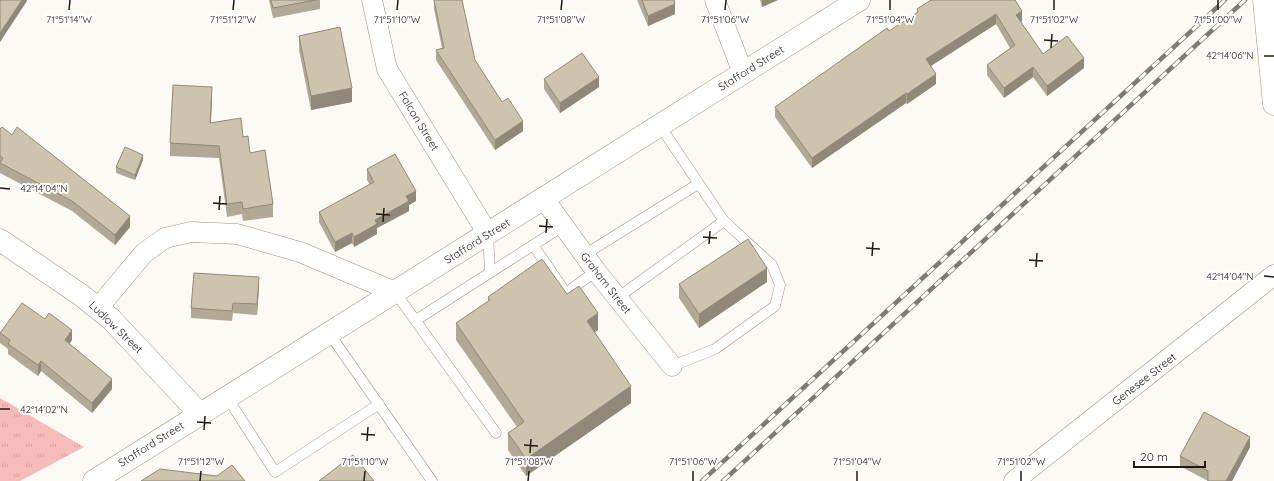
<svg xmlns="http://www.w3.org/2000/svg" width="1274" height="481" viewBox="0 0 1274 481" font-family="Quicksand,sans-serif">
	<defs>
		<pattern id="park-tufts" width="24" height="20" patternUnits="userSpaceOnUse"><rect width="24" height="20" fill="#f7bcba"/><path d="M3 7l-1-3M5 7V3M7 7l1-3M15 17l-1-3M17 17v-4M19 17l1-3" fill="none" stroke="#d3a19f"/></pattern>
	</defs>
	<rect width="100%" height="100%" fill="#fdf9f5"/>
	<polygon fill="url(#park-tufts)" points="0,398 84,447 20,481 0,481"/>
	<g fill="none" stroke-linecap="round" stroke-linejoin="round">
		<g stroke="#a3917f" stroke-width="11">
			<g id="service">
				<polyline points="488,234 490,272"/>
				<polyline points="533,245 566,293 596,271"/>
				<polyline points="584,255 698,184"/>
				<polyline points="395,292 496,433"/>
				<polyline points="617,298 724,221 660,126"/>
				<polyline points="416,320 563,226"/>
				<polyline points="329,333 432,481"/>
				<polyline points="672,366 715,349 775,306 780,285 772,265 724,221"/>
				<polyline points="227,397 275,472 379,404"/>
			</g>
		</g>
		<g stroke="#a3917f" stroke-width="21">
			<g id="minor">
				<polyline points="372,0 387,69 488,234"/>
				<polyline points="715,0 743,73"/>
				<polyline points="544,199 596,271 672,366"/>
				<polyline points="98,308 144,253 165,238 191,232 237,234 300,252 395,292"/>
				<polyline points="1014,481 1274,275"/>
			</g>
		</g>
		<g stroke="#a3917f" stroke-width="23">
			<polyline id="tertiary" points="0,240 81,295 111,319 200,414"/>
		</g>
		<g stroke="#a3917f" stroke-width="23">
			<g id="secondary">
				<polyline points="1264,0 1274,104"/>
				<polyline points="94,481 859,0"/>
			</g>
		</g>
		<use href="#service" stroke="#fff" stroke-width="10"/>
		<use href="#minor" stroke="#fff" stroke-width="20"/>
		<use href="#tertiary" stroke="#fff" stroke-width="22"/>
		<use href="#secondary" stroke="#fff" stroke-width="22"/>
		<g stroke="#7f7a74" stroke-width="4.5">
			<g id="rail">
				<polyline points="702,481 1225,0"/>
				<polyline points="723,481 1245,0"/>
			</g>
		</g>
		<use href="#rail" stroke="#fff" stroke-width="3" stroke-dasharray="9" stroke-linecap="butt"/>
	</g>
	<g fill="#b1a995">
		<polygon points="269,0 320,0 320,9 273,18"/>
		<polygon points="434,0 475,60 502,102 523,131 495,150 436,60 436,50 442,48 434,9"/>
		<polygon points="637,0 674,0 675,14 648,26"/>
		<polygon points="760,0 778,0 762,7"/>
		<polygon points="931,0 1022,21 1021,22 1043,54 1084,68 1047,96 1033,77 1004,98 987,75 987,65 1010,48 996,24 931,66 936,84 907,104 906,103 812,168 775,117 775,107 917,13 917,9"/>
		<polygon points="299,36 352,102 311,110 299,50"/>
		<polygon points="544,79 599,87 560,113 544,89"/>
		<polygon points="212,99 211,123 243,137 273,204 273,217 243,221 242,214 227,217 219,158 170,156 170,143"/>
		<polygon points="0,129 130,227 115,245 72,211 0,173"/>
		<polygon points="143,160 135,180 116,173 116,167"/>
		<polygon points="367,169 416,201 409,205 409,211 377,228 377,234 354,247 352,243 335,252 319,222 319,212 370,185 367,180"/>
		<polygon points="767,282 699,328 679,298 679,284"/>
		<polygon points="259,287 257,315 233,313 232,321 191,318 191,308"/>
		<polygon points="567,294 598,330 594,333 631,403 526,476 508,450 508,433 517,427 456,340 456,323 488,301 488,297"/>
		<polygon points="0,333 72,340 69,344 112,389 92,413 41,371 38,376 8,354 8,349 0,343"/>
		<polygon points="1250,447 1232,481 1208,481 1180,466 1180,456"/>
	</g>
	<g fill="#908979">
		<polygon points="22,0 27,0 27,1 0,42 0,33"/>
		<polygon points="762,0 778,0 762,7"/>
		<polygon points="675,4 675,14 648,26 648,16"/>
		<polygon points="1022,11 1022,21 1016,25 1016,15"/>
		<polygon points="996,14 996,24 926,69 926,59"/>
		<polygon points="1084,58 1084,68 1047,96 1047,86"/>
		<polygon points="1033,67 1033,77 1004,98 1004,88"/>
		<polygon points="936,74 936,84 907,104 907,94"/>
		<polygon points="599,77 599,87 560,113 560,103"/>
		<polygon points="212,87 212,99 210,135 210,123"/>
		<polygon points="352,88 352,102 311,110 311,96"/>
		<polygon points="906,93 906,103 812,168 812,158"/>
		<polygon points="523,121 523,131 495,150 495,140"/>
		<polygon points="143,155 143,160 135,180 135,175"/>
		<polygon points="416,191 416,201 409,205 409,211 377,228 377,234 354,247 354,237 375,220 406,196"/>
		<polygon points="130,216 130,227 115,245 115,235"/>
		<polygon points="352,233 352,243 335,252 335,242"/>
		<polygon points="767,268 767,282 699,328 699,314"/>
		<polygon points="259,277 259,287 257,315 257,304"/>
		<polygon points="598,313 598,330 587,338 587,321"/>
		<polygon points="72,330 72,340 65,350 65,340"/>
		<polygon points="41,361 41,371 38,376 38,365"/>
		<polygon points="112,379 112,389 92,413 92,403"/>
		<polygon points="631,386 631,403 526,476 526,459"/>
		<polygon points="1250,437 1250,447 1232,481 1226,481"/>
	</g>
	<g fill="#cec4ad" stroke="#908979">
		<polygon points="0,0 22,0 0,33"/>
		<polygon points="271,0 316,0 273,8"/>
		<polygon points="434,0 462,0 475,60 502,102 508,98 523,121 495,140 436,50 444,48"/>
		<polygon points="642,0 674,0 675,4 648,16"/>
		<polygon points="931,0 1015,0 1022,11 1016,15 1043,54 1067,36 1084,58 1047,86 1033,67 1004,88 987,65 1015,45 996,14 926,59 936,74 907,94 906,93 812,158 775,107 887,28 889,31 918,12 917,9"/>
		<polygon points="340,27 352,88 311,96 299,36"/>
		<polygon points="582,53 599,77 560,103 544,79"/>
		<polygon points="173,85 212,87 210,123 241,118 243,137 248,136 250,153 265,150 273,204 243,209 242,202 227,204 219,146 170,143"/>
		<polygon points="2,127 12,135 17,127 130,216 115,235 72,201 0,163 3,158 0,156 0,129"/>
		<polygon points="125,147 143,155 135,175 116,167"/>
		<polygon points="395,154 416,191 406,196 409,201 375,220 377,224 354,237 352,233 335,242 319,212 374,182 367,169"/>
		<polygon points="748,239 767,268 699,314 679,284"/>
		<polygon points="542,259 567,294 579,286 598,313 587,321 631,386 526,459 508,433 524,422 456,323 490,300 488,297"/>
		<polygon points="194,273 259,277 257,304 233,303 232,311 191,308"/>
		<polygon points="22,303 45,319 49,313 72,330 65,340 112,379 92,403 41,361 38,365 8,344 10,340 0,333"/>
		<polygon points="1204,412 1250,437 1226,481 1208,481 1208,471 1180,456"/>
		<polygon points="353,455 374,481 319,481"/>
		<polygon points="232,465 245,481 141,481 160,469 217,476"/>
	</g>
	<path fill="none" stroke="#201912" stroke-width="1.5" d="M69 10 70 0M233 10 234 0M397 10 398 0M561 10 562 0M725 10 726 0M890 10V0M1054 10V0M1218 10V0M1044 40 1058 41M1051 48 1052 34M1264 56H1274M0 188 10 189M213 203 227 204M219 210 220 196M376 214 390 215M383 222 384 208M539 226 553 227M546 233 547 219M703 237 717 238M709 244 710 231M866 248 880 249M872 256 873 242M1029 260 1043 261M1036 267 1037 253M1264 276 1274 277M0 409H10M197 422 211 423M204 430 205 416M361 434 375 435M367 441 368 427M524 445 538 446M530 453 531 439M200 481 201 471M364 481 365 471M528 481 529 471M693 481V471M857 481V471M1021 481V471"/>
	<g text-anchor="middle" stroke-width="4" stroke-linejoin="round" paint-order="stroke">
		<g font-size="11" fill="#201912" stroke="#fff">
			<text transform="translate(751 68) rotate(-32)" y="4">Stafford Street</text>
			<text transform="translate(419 121) rotate(59)" y="4">Falcon Street</text>
			<text transform="translate(477 241) rotate(-32)" y="4">Stafford Street</text>
			<text transform="translate(606 283) rotate(52)" y="4">Graham Street</text>
			<text transform="translate(116 327) rotate(44)" y="4">Ludlow Street</text>
			<text transform="translate(1144 379) rotate(-38)" y="4">Genesee Street</text>
			<text transform="translate(151 444) rotate(-32)" y="4">Stafford Street</text>
		</g>
	</g>
	<g font-size="10" text-anchor="middle" fill="#201912" stroke="#fff" stroke-width="4" stroke-linejoin="round" paint-order="stroke">
		<text x="69" y="23">71°51'14"W</text>
		<text x="233" y="23">71°51'12"W</text>
		<text x="397" y="23">71°51'10"W</text>
		<text x="561" y="23">71°51'08"W</text>
		<text x="725" y="23">71°51'06"W</text>
		<text x="890" y="23">71°51'04"W</text>
		<text x="1054" y="23">71°51'02"W</text>
		<text x="1218" y="23">71°51'00"W</text>
		<text x="1230" y="59">42°14'06"N</text>
		<text x="44" y="192">42°14'04"N</text>
		<text x="1230" y="280">42°14'04"N</text>
		<text x="44" y="413">42°14'02"N</text>
		<text x="201" y="465">71°51'12"W</text>
		<text x="365" y="465">71°51'10"W</text>
		<text x="529" y="465">71°51'08"W</text>
		<text x="693" y="465">71°51'06"W</text>
		<text x="857" y="465">71°51'04"W</text>
		<text x="1021" y="465">71°51'02"W</text>
	</g>
	<path d="M1134 461v6h71v-6" fill="none" stroke="#201912" stroke-width="2"/>
	<text x="1140" y="461" font-size="12" fill="#201912" stroke="#ffffff" stroke-width="3" paint-order="stroke">20 m</text>
</svg>
